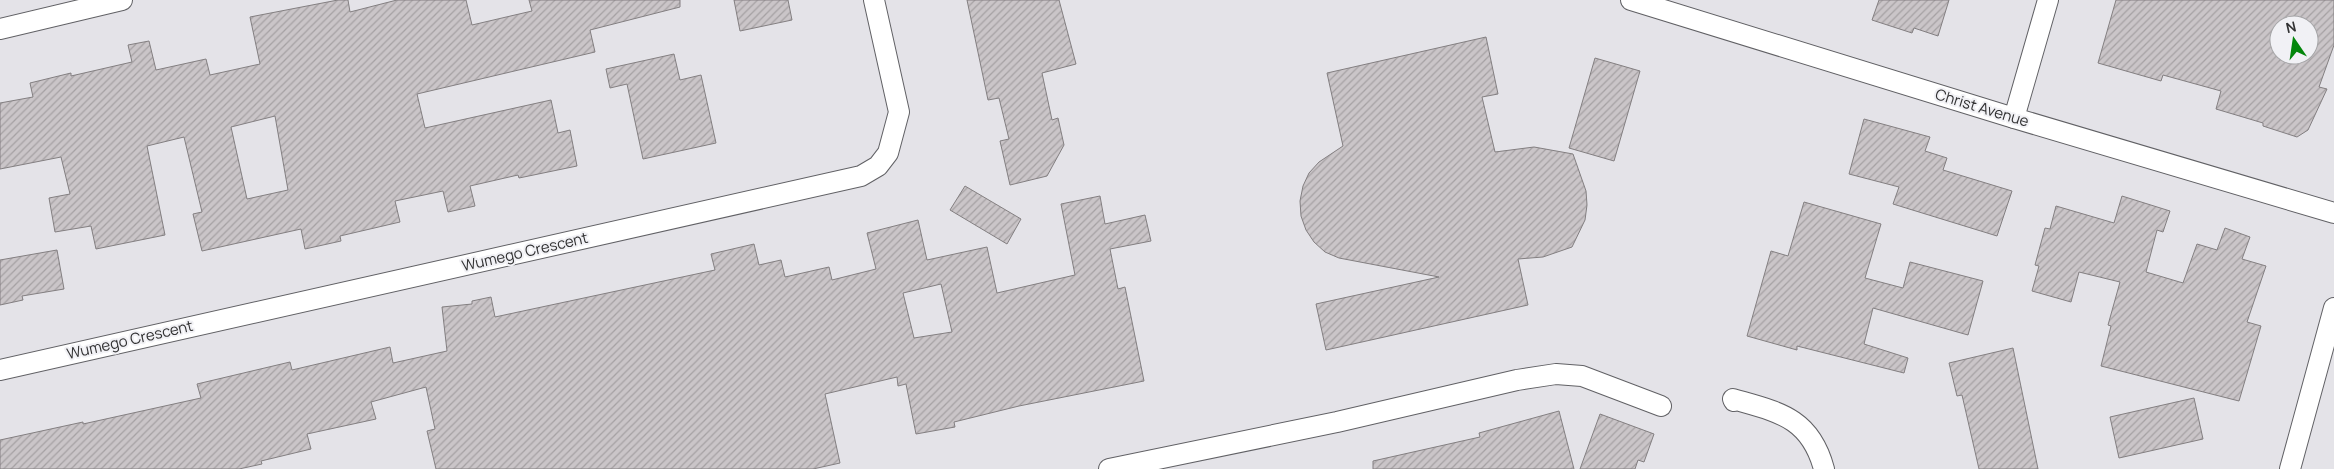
<svg xmlns="http://www.w3.org/2000/svg" width="2334" height="469" viewBox="0 0 2334 469" font-family="Manrope,sans-serif">
	<defs>
		<pattern id="building-hatch" width="6" height="6" patternUnits="userSpaceOnUse" patternTransform="scale(1.25)"><rect width="6" height="6" fill="#cac5c8"/><path d="M-1 1l2-2M0 6l6-6M5 7l2-2" fill="none" stroke="#a5a1a3"/></pattern>
	</defs>
	<rect width="100%" height="100%" fill="#e4e3e8"/>
	<g fill="url(#building-hatch)" stroke="#837f81" fill-rule="evenodd">
		<path d="M338 0H348L350 12 397 0H466L472 25 532 11 529 0H680V7L590 30 595 52 417 94 425 128 551 100 558 133 570 130 577 166 519 178 518 175 470 186 475 206 448 212 443 191 395 201 400 222 340 236 341 241 305 249 301 229 202 251 193 214 202 212 184 137 147 146 165 235 96 249 91 226 55 232 49 198 70 194 61 157 0 169V103L33 97 30 83 71 73V76L132 62 128 45 149 41 156 70 206 59 210 75 260 64 250 17ZM275 116 288 190 247 199 231 127Z"/>
		<polygon points="734,0 788,0 792,20 740,31"/>
		<polygon points="967,0 1059,0 1076,64 1042,73 1052,120 1058,118 1064,145 1047,176 1010,185 1000,141 1009,139 999,98 988,100"/>
		<polygon points="1879,0 1949,0 1938,36 1914,28 1912,33 1872,20"/>
		<path d="M2116 0H2334V45L2319 87 2327 89 2308 130 2297 137 2263 126V123L2216 109 2221 91 2163 75 2161 81 2098 63ZM2279 25H2309V55H2279Z"/>
		<polygon points="1486,37 1498,94 1482,97 1495,152 1534,147 1573,154 1586,191 1587,205 1585,220 1572,247 1543,257 1518,259 1528,305 1326,350 1316,304 1439,277 1339,258 1325,252 1314,242 1306,230 1301,216 1300,201 1303,186 1309,173 1319,162 1343,146 1327,73"/>
		<polygon points="674,54 680,80 701,75 716,143 643,159 627,84 610,88 606,69"/>
		<polygon points="1595,58 1640,71 1614,161 1569,148"/>
		<polygon points="1864,119 1930,137 1925,151 1947,158 1943,170 2012,191 1997,236 1893,204 1899,187 1849,174"/>
		<polygon points="965,186 1021,219 1007,244 950,210"/>
		<path d="M1100 196 1105 224 1145 215 1151 241 1110 249 1118 289 1125 287 1144 381 1019 406 954 422 955 427 916 434 906 384 898 386 897 377 825 394 840 463 813 469H436L427 431 435 429 426 387 371 402 376 419 307 434 311 449 261 461 262 464 239 469H0V440L83 422V424L201 398 197 384 290 362 292 370 390 347 393 363 447 351 442 307 472 304V301L491 297 495 317 715 270 711 254 754 244 759 265 781 260 785 277 829 267 832 280 876 269 867 233 918 220 927 260 987 247 997 293 1075 275 1061 204ZM941 284 952 332 914 338 903 293Z"/>
		<polygon points="2122,196 2170,211 2163,232 2157,230 2146,272 2183,283 2197,244 2217,250 2225,228 2250,237 2242,259 2266,266 2247,322 2261,326 2239,401 2101,366 2111,326 2108,325 2120,282 2079,272 2071,302 2032,291 2039,266 2035,265 2045,228 2050,229 2056,206 2114,223"/>
		<polygon points="1804,202 1881,224 1865,278 1903,288 1910,262 1983,281 1968,335 1873,308 1864,344 1908,358 1904,373 1797,346 1797,350 1747,336 1771,251 1788,256"/>
		<polygon points="57,250 64,289 22,296 23,300 0,305 0,260"/>
		<polygon points="2013,348 2038,469 1979,469 1962,395 1957,396 1949,363"/>
		<polygon points="2194,398 2203,439 2119,458 2110,417"/>
		<polygon points="1559,411 1574,469 1373,469 1373,461 1480,437 1479,433"/>
		<polygon points="1600,414 1654,434 1644,462 1638,460 1635,469 1580,469"/>
	</g>
	<g fill="none" stroke-linecap="round" stroke-linejoin="round">
		<g stroke="#616165" stroke-width="22">
			<g id="minor">
				<polyline points="1631,0 2014,118 2334,213"/>
				<polyline points="0,29 122,0"/>
				<polyline points="2014,118 2048,0"/>
				<polyline points="0,370 861,176 878,166 888,153 899,112 874,0"/>
				<path d="M1734 401 1733 399C1778 412 1810 417 1824 469"/>
				<polyline points="1109,469 1337,422 1517,380 1556,374 1582,376 1661,406"/>
				<polyline points="2290,469 2334,308"/>
			</g>
		</g>
		<use href="#minor" stroke="#fff" stroke-width="20"/>
	</g>
	<g text-anchor="middle" stroke-width="4" stroke-linejoin="round" paint-order="stroke">
		<g font-size="15" fill="#323233" stroke="#f1f1f5">
			<text transform="translate(1982 108) rotate(17)" y="5">Christ Avenue</text>
			<text transform="translate(525 252) rotate(-13)" y="5">Wumego Crescent</text>
			<text transform="translate(130 340) rotate(-13)" y="5">Wumego Crescent</text>
		</g>
	</g>
	<g transform="translate(2294 40) rotate(347)"><circle r="24" fill="#f1f1f5" stroke="#a5a5a7"/>
	<path d="M0-4L9 19L0 12L-9 19Z" fill="#03860b"/>
	<text y="-8" font-size="14" font-weight="bold" text-anchor="middle" fill="#323233">N</text>
	</g>
</svg>
